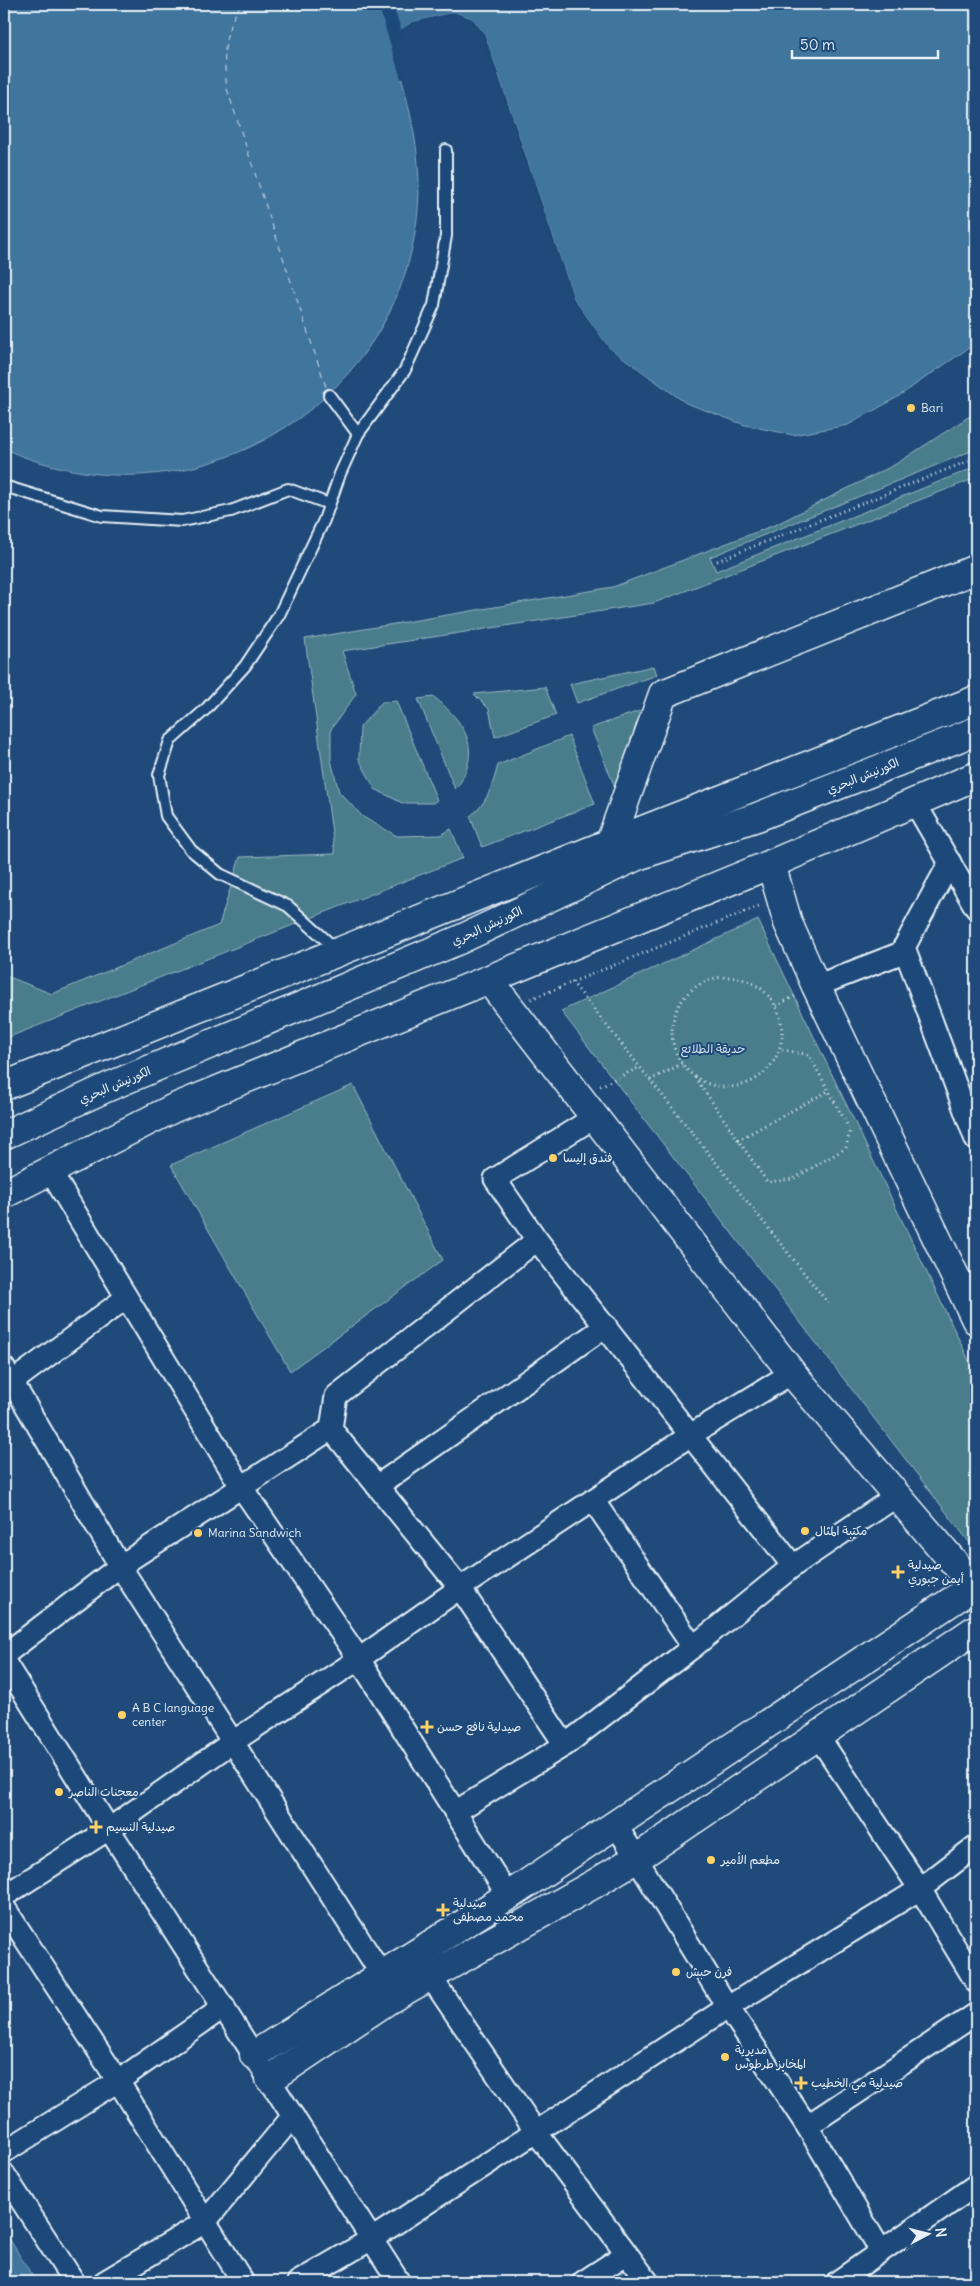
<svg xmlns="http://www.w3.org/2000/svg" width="980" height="2286" viewBox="0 0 980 2286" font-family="Delius,'Playpen Sans Arabic',sans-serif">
	<rect width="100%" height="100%" fill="#1f4a7a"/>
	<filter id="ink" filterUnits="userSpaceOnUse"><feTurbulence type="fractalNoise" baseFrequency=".02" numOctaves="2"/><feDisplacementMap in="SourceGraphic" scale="10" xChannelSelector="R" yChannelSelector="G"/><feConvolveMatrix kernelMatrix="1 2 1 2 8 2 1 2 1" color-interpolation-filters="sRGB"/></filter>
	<g filter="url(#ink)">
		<g fill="#487d8b" stroke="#98b7c2">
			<polygon points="976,412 976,449 710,557 716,571 976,467 976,478 654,603 342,651 356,694 331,729 331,760 339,792 363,817 397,836 441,835 451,829 463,858 4,1039 4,975 52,994 219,925 240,857 335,854 305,639 613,587 777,524 896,464"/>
			<polygon points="654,666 657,675 577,703 570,684"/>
			<polygon points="545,687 556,715 495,737 489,709 474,694"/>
			<path d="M434 697C458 717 479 740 465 773 462 779 460 785 455 789L418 699Z"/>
			<polygon points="396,701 437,800 433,803 402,803 375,789 359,759 360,727 382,702"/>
			<polygon points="659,704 623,807 591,728"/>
			<path d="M569 736 595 804 482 847 470 816C487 805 493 784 498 765Z"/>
			<polygon points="758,920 976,1375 976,1551 561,1011"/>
			<polygon points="353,1085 443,1260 290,1371 171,1165"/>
		</g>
		<g fill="#40759d" stroke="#83a7c1">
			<path d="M4 4H976V343L896 398 848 425 793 435 745 425 686 403 609 348 574 299 485 35 473 19 454 12 413 22 401 29 392 44C412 116 429 173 412 248 379 399 223 500 72 470 49 465 24 459 4 448Z"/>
			<polygon points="4,2230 36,2282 4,2282"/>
		</g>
		<polygon fill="#1f4a7a" points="378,4 392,4 401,29 413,22 454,12 473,19 485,35 574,299 609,348 649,377 647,378 607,350 572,300 482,36 472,21 454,15 414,24 402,31 395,44 404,78 401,79"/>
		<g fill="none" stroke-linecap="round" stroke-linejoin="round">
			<path stroke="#cfdeea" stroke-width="1" stroke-dasharray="6 5" stroke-linecap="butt" d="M241 4C222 34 223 55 227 89L327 390"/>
			<g stroke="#e8f1f8" stroke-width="14">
				<g id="lane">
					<polyline points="329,395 358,434"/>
					<polyline points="4,486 102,516 182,521 231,511 288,489 329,504"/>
					<polyline points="337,950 288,906 220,874 191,850 166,816 159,775 170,741 206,709 245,666 279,615 324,520 340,474 358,434 405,370 434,305 446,236 446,150"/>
				</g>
			</g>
			<g stroke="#e8f1f8" stroke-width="25">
				<g id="street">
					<polyline points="915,803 976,908"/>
					<polyline points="904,947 976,1140"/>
					<polyline points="816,986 901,953 950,862"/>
					<polyline points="595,1117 495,1179 537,1240 793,1566"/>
					<polyline points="49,1169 242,1488 359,1659 508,1896"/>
					<polyline points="537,1240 336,1396 331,1429 460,1588 565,1745"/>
					<polyline points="4,1368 120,1566 382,1975"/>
					<polyline points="4,1388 126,1298"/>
					<polyline points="377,1486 606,1326"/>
					<polyline points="593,1500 693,1647"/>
					<polyline points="4,1655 120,1566 331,1429"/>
					<polyline points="4,1661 109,1829 399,2282"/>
					<polyline points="818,1736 920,1889 976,1982"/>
					<polyline points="455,1812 565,1745 693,1647 793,1566 898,1495"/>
					<polyline points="616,1825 720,1995 807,2126 881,2251"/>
					<polyline points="4,1896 109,1829 234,1741 359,1659 460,1588 593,1500 697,1431 792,1373"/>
					<polyline points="4,1907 118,2081 243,2282"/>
					<polyline points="430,1976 536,2132 648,2282"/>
					<polyline points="807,2126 976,2014"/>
					<polyline points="4,2152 118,2081 224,2007"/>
					<polyline points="4,2174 74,2282"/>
					<polyline points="104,2282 205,2222 293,2116"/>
					<polyline points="298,2282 370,2240 728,2007 920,1889 976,1846"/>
					<polyline points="583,2282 626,2254"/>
					<polyline points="837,2282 976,2185"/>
				</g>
			</g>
			<g stroke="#e8f1f8" stroke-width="31">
				<g id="secondary">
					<polyline points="610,843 663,694 976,569"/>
					<polyline points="771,864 788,923 816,986 976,1320"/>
					<polyline points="489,980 792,1373 976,1588"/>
					<polyline points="4,1194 174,1108 771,864 976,776"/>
					<polyline points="254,2055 508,1896 976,1585"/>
					<polyline points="270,2079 388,2000 594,1884 637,1858 976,1629"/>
				</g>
			</g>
			<g stroke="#e8f1f8" stroke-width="31">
				<g id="primary">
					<polyline points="4,1086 610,843 976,700"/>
					<polyline points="4,1135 108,1087 459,940 637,856 757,817 976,731"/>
				</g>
			</g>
			<g stroke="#e8f1f8" stroke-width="3" stroke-dasharray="1 4" stroke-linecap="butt">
				<polyline points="717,561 976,458"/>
				<circle cx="727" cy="1032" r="55"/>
				<polyline points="572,982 828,1303"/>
				<polyline points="531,999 759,906"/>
				<polyline points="776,1006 795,996"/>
				<polyline points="695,1077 767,1182 793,1179 846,1148 850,1130 809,1055 779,1049"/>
				<polyline points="650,1080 682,1064"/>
				<polyline points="600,1086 640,1067"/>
				<polyline points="738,1140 828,1091"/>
			</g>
			<use href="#lane" stroke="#1f4a7a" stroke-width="10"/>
			<use href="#street" stroke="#1f4a7a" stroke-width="21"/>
			<use href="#secondary" stroke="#1f4a7a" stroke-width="28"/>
			<use href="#primary" stroke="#1f4a7a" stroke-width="28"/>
		</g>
	</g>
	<g fill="#ffd166" stroke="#1f4a7a" stroke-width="2">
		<circle cx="911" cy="408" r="5"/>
		<circle cx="553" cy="1158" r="5"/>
		<circle cx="805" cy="1531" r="5"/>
		<circle cx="198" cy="1533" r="5"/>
		<path d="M895.5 1564.5h5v5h5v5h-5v5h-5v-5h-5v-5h5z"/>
		<circle cx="122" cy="1715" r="5"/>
		<path d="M424.5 1719.5h5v5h5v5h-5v5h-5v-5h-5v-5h5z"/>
		<circle cx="59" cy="1792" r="5"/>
		<path d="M93.5 1819.5h5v5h5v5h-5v5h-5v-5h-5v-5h5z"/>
		<circle cx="711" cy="1860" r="5"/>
		<path d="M440.5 1902.5h5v5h5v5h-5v5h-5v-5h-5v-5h5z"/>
		<circle cx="676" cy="1972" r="5"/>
		<circle cx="725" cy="2057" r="5"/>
		<path d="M798.5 2075.5h5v5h5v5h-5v5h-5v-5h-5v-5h5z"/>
	</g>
	<g text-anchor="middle" stroke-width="4" stroke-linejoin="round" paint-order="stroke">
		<g font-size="12" fill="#e8f1f8" stroke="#1f4a7a" text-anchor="start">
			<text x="921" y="412">Bari</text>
			<text x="563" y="1162">فندق إليسا</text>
			<text x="815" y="1535">مكتبة المثال</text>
			<text x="208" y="1537">Marina Sandwich</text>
			<text x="908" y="1569">صيدلية<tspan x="908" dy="14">أيمن جبوري</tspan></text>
			<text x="132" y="1712">A B C language<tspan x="132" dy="14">center</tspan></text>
			<text x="437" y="1731">صيدلية نافع حسن</text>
			<text x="69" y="1796">معجنات الناصر</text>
			<text x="106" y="1831">صيدلية النسيم</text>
			<text x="721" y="1864">مطعم الأمير</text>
			<text x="453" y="1907">صيدلية<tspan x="453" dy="14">محمد مصطفى</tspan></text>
			<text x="686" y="1976">فرن حبش</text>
			<text x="735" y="2054">مديرية<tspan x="735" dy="14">المخابز طرطوس</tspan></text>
			<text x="811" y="2087">صيدلية مي الخطيب</text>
		</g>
		<g font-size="12" fill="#e8f1f8" stroke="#1f4a7a">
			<text transform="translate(863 776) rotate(-22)" y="4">الكورنيش البحري</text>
			<text transform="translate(487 926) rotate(-25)" y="4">الكورنيش البحري</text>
			<text transform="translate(115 1085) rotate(-23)" y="4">الكورنيش البحري</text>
		</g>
		<g font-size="12" fill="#d0e0e8" stroke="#1f4a7a">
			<text x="713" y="1053">حديقة الطلائع</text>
		</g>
	</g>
	<rect width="980" height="2286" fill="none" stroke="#1f4a7a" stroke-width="20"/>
	<rect x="10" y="10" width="960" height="2266" fill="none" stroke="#e8f1f8" stroke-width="2" filter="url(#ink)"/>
	<g transform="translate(928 2234) rotate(83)" stroke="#1f4a7a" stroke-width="4" paint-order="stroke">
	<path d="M0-4L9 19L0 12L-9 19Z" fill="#e8f1f8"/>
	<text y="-8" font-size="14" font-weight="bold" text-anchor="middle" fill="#e8f1f8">N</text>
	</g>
	<path d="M792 50v8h146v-8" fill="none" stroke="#e8f1f8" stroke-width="2.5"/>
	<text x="800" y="50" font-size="15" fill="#e8f1f8" stroke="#1f4a7a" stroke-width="4" paint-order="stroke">50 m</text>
</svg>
